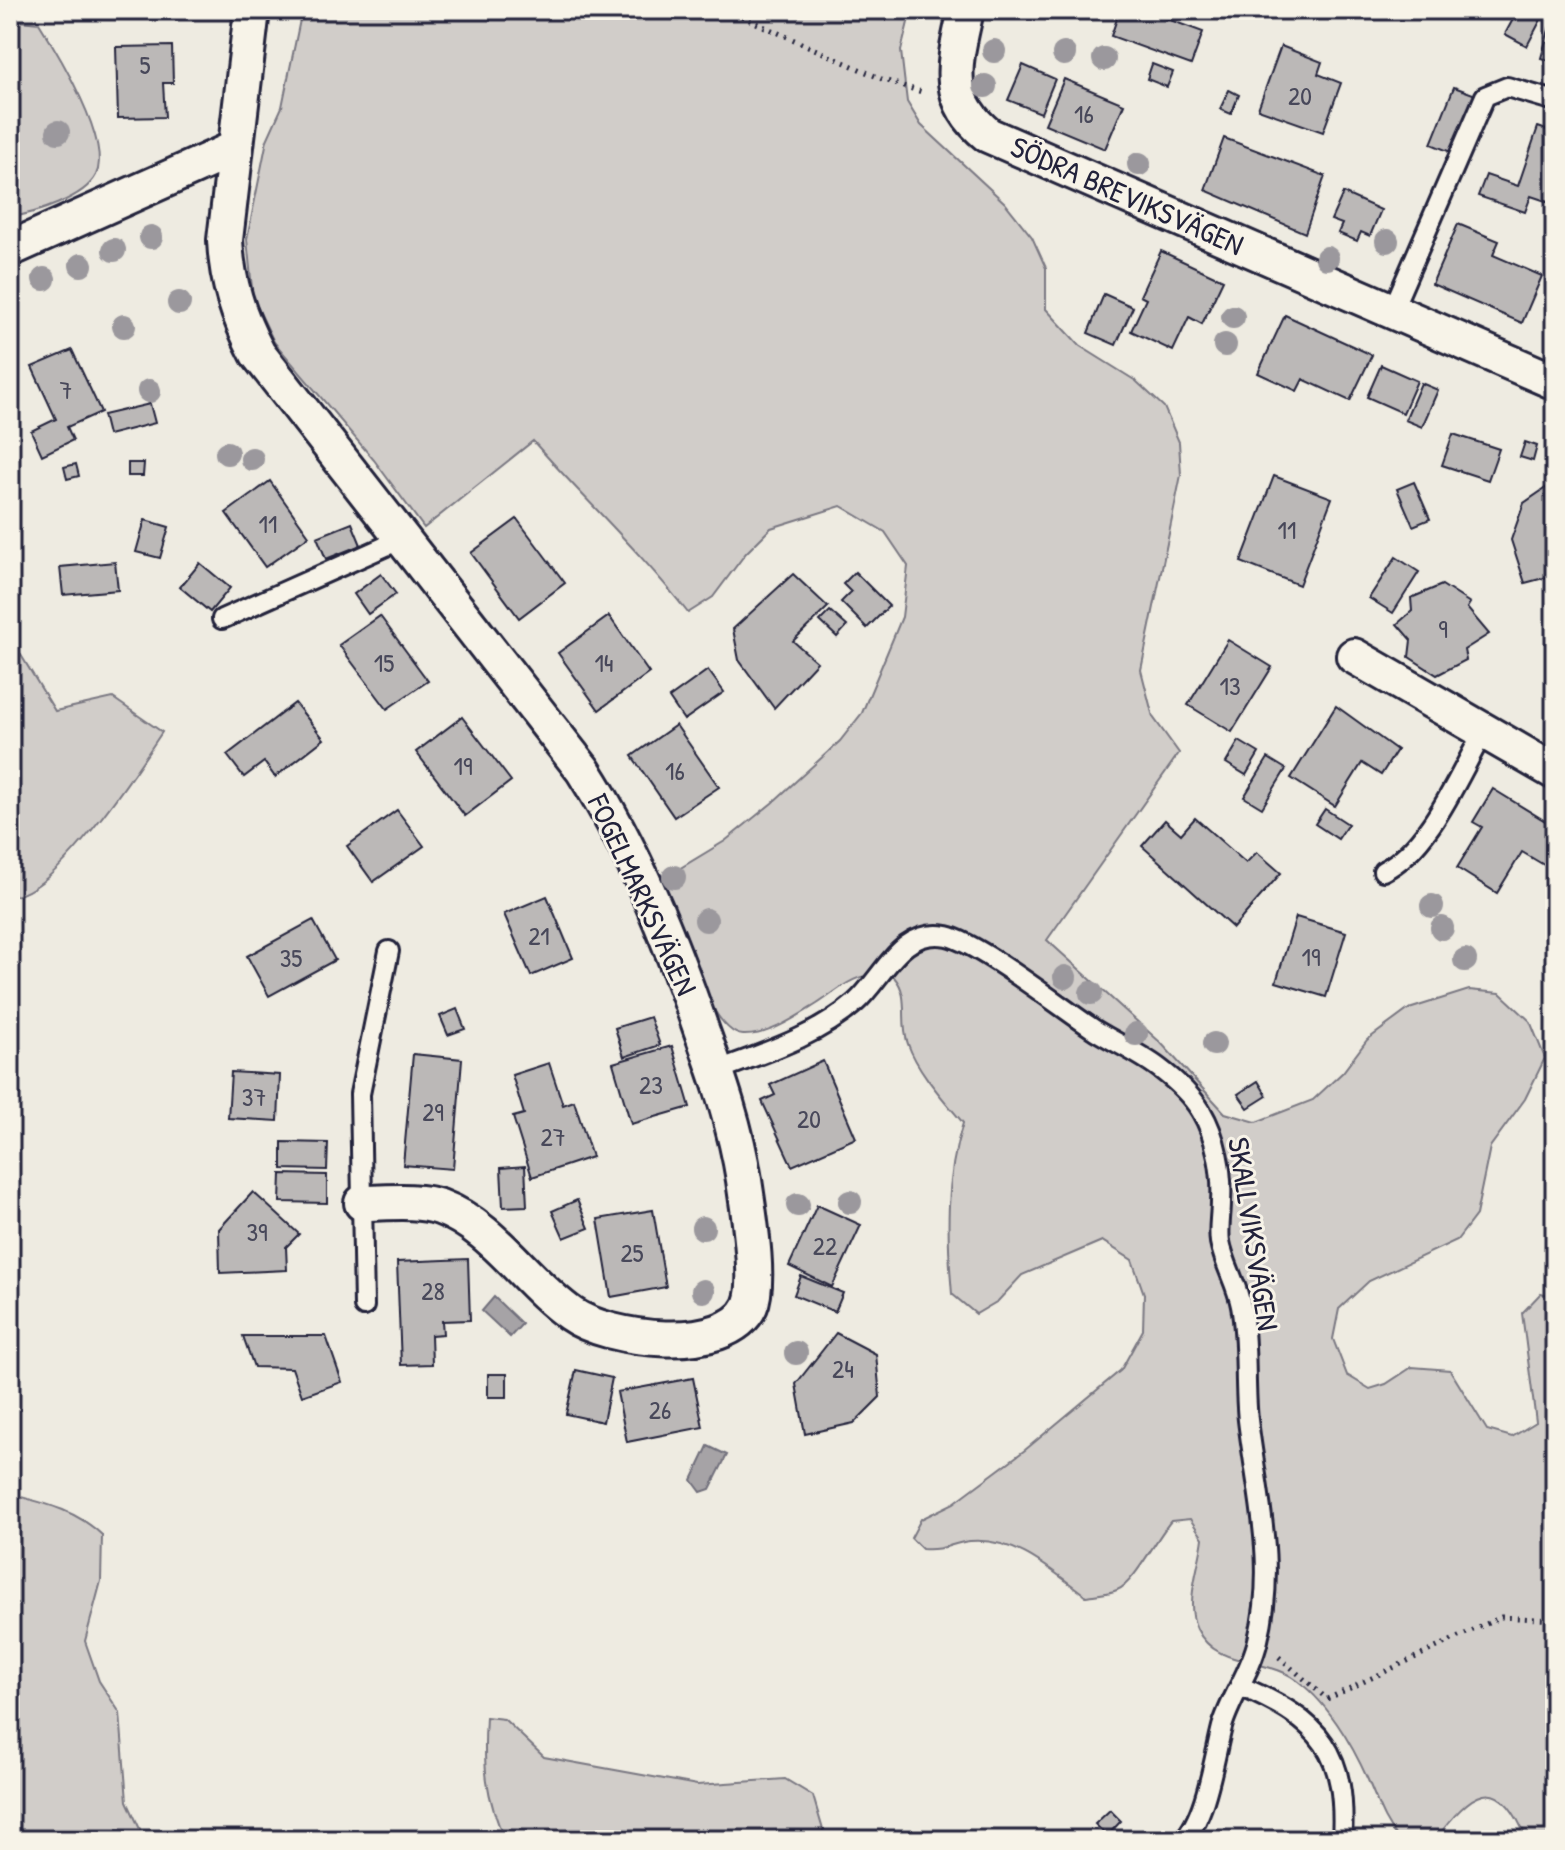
<svg xmlns="http://www.w3.org/2000/svg" width="1565" height="1850" viewBox="0 0 1565 1850" font-family="'Patrick Hand',sans-serif">
	<rect width="100%" height="100%" fill="#eeebe1"/>
	<filter id="ink" filterUnits="userSpaceOnUse"><feTurbulence type="fractalNoise" baseFrequency=".0125" numOctaves="2"/><feDisplacementMap in="SourceGraphic" scale="16" xChannelSelector="R" yChannelSelector="G"/><feConvolveMatrix kernelMatrix="1 2 1 2 8 2 1 2 1" color-interpolation-filters="sRGB"/></filter>
	<g filter="url(#ink)">
		<g fill="#d1cdc9" stroke="#7a7882" stroke-width="2">
			<path d="M302 10H911L901 51 907 102 921 125 1005 203 1032 237 1046 268V309L1080 346 1136 381 1164 407 1179 442 1181 475 1141 670 1153 717 1179 753 1047 940 1161 1043 1225 1113 1256 1122 1313 1100 1343 1072 1367 1040 1409 1009 1469 990 1500 993 1530 1021 1545 1058 1525 1099 1490 1147 1476 1215 1457 1240 1369 1281 1339 1309 1333 1339 1347 1375 1370 1389 1386 1384 1412 1367 1450 1370 1487 1430 1512 1437 1536 1422 1522 1313 1541 1293 1555 1297V1840H1527C1498 1768 1471 1792 1435 1840H1399C1383 1821 1378 1803 1368 1780 1352 1744 1326 1699 1292 1677 1262 1658 1215 1667 1197 1629 1184 1602 1200 1566 1203 1538L1190 1519 1171 1521C1157 1537 1133 1585 1117 1590 1108 1594 1096 1594 1086 1596 1052 1571 1016 1537 970 1541 951 1543 944 1551 922 1549L911 1538 921 1519 954 1503 1025 1450 1121 1370 1143 1330 1144 1294 1132 1260 1102 1241 1022 1275 998 1301 976 1314 952 1294C947 1237 945 1178 963 1123 944 1100 918 1072 908 1044 899 1022 911 996 894 977 853 971 849 983 817 1004 796 1017 769 1036 743 1035 708 1033 676 917 665 886L669 875 725 841 772 803 840 741 862 713 902 617 908 566 885 532 841 506 771 528 746 553 713 597 688 613C641 552 584 499 533 441L424 528 374 460 274 342 253 298 247 239 267 140 282 107Z"/>
			<path d="M10 20 39 23C58 53 112 142 96 175 85 198 34 214 10 217Z"/>
			<path d="M12 573 10 637 55 711 113 698 162 732C139 767 53 898 10 896V575Z"/>
			<path d="M10 1494C44 1503 76 1510 102 1535L101 1581 85 1641 99 1681 120 1713 127 1801 145 1840H10Z"/>
			<path d="M486 1717 504 1719 544 1757 697 1785 785 1779 813 1796 826 1840H505C485 1795 483 1766 486 1717Z"/>
		</g>
		<g fill="#a6a3a6" stroke="#716f7b" stroke-width="2">
			<polygon points="494,1297 522,1324 510,1337 482,1311"/>
			<polygon points="708,1446 727,1455 710,1489 701,1492 692,1480"/>
		</g>
		<g fill="#bbb8b7" stroke="#22223b" stroke-width="2">
			<polygon points="1120,10 1143,10 1203,32 1191,65 1111,36"/>
			<polygon points="1518,10 1546,10 1527,46 1505,34"/>
			<polygon points="1554,12 1555,12 1555,62 1541,58"/>
			<polygon points="172,46 173,83 163,83 165,117 118,118 116,47"/>
			<polygon points="1281,46 1322,62 1318,74 1341,83 1323,132 1258,109"/>
			<polygon points="1152,64 1173,72 1167,87 1147,79"/>
			<polygon points="1023,65 1055,79 1041,113 1008,100"/>
			<polygon points="1064,79 1124,104 1105,149 1045,124"/>
			<polygon points="1454,87 1476,95 1453,153 1431,144"/>
			<polygon points="1229,90 1239,95 1231,114 1220,109"/>
			<polygon points="1538,127 1555,133 1555,204 1531,196 1525,212 1478,196 1486,175 1518,186"/>
			<polygon points="1224,138 1325,176 1305,233 1205,190"/>
			<polygon points="1343,193 1381,210 1370,236 1361,232 1357,241 1338,233 1342,224 1331,220"/>
			<polygon points="1458,224 1499,241 1493,255 1542,276 1522,323 1432,284"/>
			<polygon points="1161,251 1223,280 1202,324 1189,317 1173,351 1131,331 1146,299 1140,296"/>
			<polygon points="1104,294 1133,307 1116,345 1088,333"/>
			<polygon points="1285,315 1372,355 1350,401 1303,379 1297,391 1258,373"/>
			<polygon points="72,350 101,412 67,427 73,440 42,455 31,431 56,419 32,367"/>
			<polygon points="1381,365 1417,381 1403,413 1367,397"/>
			<polygon points="1421,383 1438,390 1422,427 1405,420"/>
			<polygon points="150,404 155,423 108,435 103,415"/>
			<polygon points="1453,434 1499,449 1488,480 1442,465"/>
			<polygon points="1525,442 1537,446 1533,461 1520,457"/>
			<polygon points="128,463 144,463 143,476 128,476"/>
			<polygon points="76,464 79,476 67,479 64,467"/>
			<polygon points="1274,476 1332,498 1299,585 1241,562"/>
			<polygon points="270,481 309,536 265,567 226,513"/>
			<polygon points="1414,482 1430,519 1413,526 1397,489"/>
			<polygon points="1550,485 1555,486 1555,575 1525,583 1511,540 1524,503"/>
			<polygon points="517,519 565,583 519,618 471,553"/>
			<polygon points="145,520 169,527 160,558 136,552"/>
			<polygon points="352,523 361,545 326,559 317,537"/>
			<polygon points="1396,557 1419,572 1393,613 1369,598"/>
			<polygon points="115,562 118,590 63,595 60,567"/>
			<polygon points="200,563 230,588 210,612 180,587"/>
			<polygon points="855,572 889,606 867,628 841,602 851,592 843,584"/>
			<polygon points="381,574 396,594 368,614 354,594"/>
			<polygon points="793,574 828,607 793,641 817,662 774,708 739,660 733,629"/>
			<polygon points="1442,585 1470,603 1467,608 1489,634 1464,650 1466,660 1437,675 1409,657 1411,640 1397,624 1412,611 1411,598"/>
			<polygon points="830,611 847,626 837,637 820,621"/>
			<polygon points="380,616 428,681 387,709 339,645"/>
			<polygon points="609,616 649,673 599,710 558,653"/>
			<polygon points="1228,640 1272,667 1232,732 1188,705"/>
			<polygon points="708,670 724,692 684,720 669,698"/>
			<polygon points="295,703 324,739 275,777 264,762 244,777 227,755"/>
			<polygon points="1336,706 1397,750 1381,775 1362,763 1335,806 1291,778"/>
			<polygon points="462,717 511,781 465,816 416,752"/>
			<polygon points="676,725 719,787 674,817 632,756"/>
			<polygon points="1239,741 1259,753 1246,775 1226,763"/>
			<polygon points="1268,758 1286,769 1262,808 1244,797"/>
			<polygon points="1493,789 1555,827 1555,858 1549,868 1522,852 1497,893 1457,868 1482,827 1473,822"/>
			<polygon points="1325,809 1348,824 1338,839 1315,824"/>
			<polygon points="397,810 424,846 373,882 347,846"/>
			<polygon points="1195,818 1246,863 1257,852 1281,873 1233,928 1142,846 1165,820 1181,834"/>
			<polygon points="547,896 573,958 531,976 504,914"/>
			<polygon points="1296,917 1346,932 1326,997 1276,982"/>
			<polygon points="313,920 335,960 269,996 247,956"/>
			<polygon points="457,1009 465,1029 448,1035 440,1016"/>
			<polygon points="650,1017 660,1045 624,1057 615,1028"/>
			<polygon points="672,1046 690,1107 631,1124 613,1063"/>
			<polygon points="413,1054 462,1059 453,1169 403,1165"/>
			<polygon points="823,1061 856,1138 792,1166 762,1101 775,1095 770,1085"/>
			<polygon points="549,1063 563,1105 574,1101 592,1157 532,1177 513,1117 524,1114 512,1075"/>
			<polygon points="231,1072 280,1075 278,1121 228,1118"/>
			<polygon points="1258,1081 1267,1096 1248,1108 1238,1094"/>
			<polygon points="282,1142 328,1143 327,1170 282,1169"/>
			<polygon points="525,1166 527,1206 503,1207 501,1168"/>
			<polygon points="281,1174 327,1175 327,1203 280,1202"/>
			<polygon points="253,1192 299,1234 286,1247 287,1270 220,1273 219,1229"/>
			<polygon points="577,1200 589,1228 564,1238 552,1211"/>
			<polygon points="817,1205 861,1225 832,1287 789,1266"/>
			<polygon points="653,1210 666,1287 611,1297 598,1219"/>
			<polygon points="468,1259 470,1320 442,1321 443,1334 431,1335 432,1364 401,1365 397,1262"/>
			<polygon points="801,1276 843,1293 835,1312 794,1295"/>
			<polygon points="836,1333 876,1354 880,1397 854,1423 805,1434 796,1384"/>
			<polygon points="243,1336 326,1336 342,1382 302,1396 292,1368 254,1367"/>
			<polygon points="576,1370 612,1378 603,1422 566,1414"/>
			<rect x="488" y="1374" width="19" height="23"/>
			<polygon points="693,1378 703,1427 627,1442 617,1392"/>
			<polygon points="1110,1810 1121,1821 1107,1836 1095,1824"/>
		</g>
		<g fill="none" stroke-linecap="round" stroke-linejoin="round">
			<g stroke="#22223b" stroke-width="24">
				<g id="service">
					<polyline points="1392,311 1485,96 1507,87 1555,101"/>
					<polyline points="222,619 404,538"/>
					<path d="M1383 871C1430 848 1458 776 1484 731"/>
					<path d="M716 1071C763 1053 816 1037 855 1003 883 979 900 927 947 936 979 943 1063 1009 1095 1030 1116 1043 1139 1053 1159 1068 1175 1080 1190 1093 1201 1111 1216 1136 1223 1172 1221 1202 1221 1215 1218 1229 1220 1242 1224 1264 1237 1284 1241 1306 1248 1342 1244 1383 1248 1420 1257 1495 1277 1564 1258 1640 1251 1672 1230 1698 1222 1727 1214 1758 1206 1818 1183 1840"/>
					<polyline points="364,1306 360,1094 389,951"/>
					<path d="M1242 1687C1322 1721 1347 1753 1342 1840"/>
				</g>
			</g>
			<g stroke="#22223b" stroke-width="40">
				<g id="minor">
					<path d="M252 10 225 240C227 282 238 316 258 354L583 770C634 850 670 939 701 1029 719 1079 736 1128 744 1180 748 1209 761 1281 750 1306 727 1356 607 1340 571 1314 525 1282 494 1227 440 1207 416 1199 387 1203 362 1203"/>
					<path d="M966 10C955 61 942 98 988 135L1555 382"/>
					<polyline points="10,249 234,149"/>
					<polyline points="1354,656 1555,772"/>
				</g>
			</g>
			<g stroke="#22223b" stroke-width="5" stroke-dasharray="2 6" stroke-linecap="butt">
				<polyline points="727,10 884,80 925,93"/>
				<polyline points="1279,1657 1327,1699 1501,1617 1555,1620"/>
			</g>
			<use href="#service" stroke="#f7f3e8" stroke-width="18"/>
			<use href="#minor" stroke="#f7f3e8" stroke-width="34"/>
		</g>
		<g fill="#9b989d">
			<circle cx="994" cy="51" r="12"/>
			<circle cx="1064" cy="54" r="12"/>
			<circle cx="1104" cy="59" r="12"/>
			<circle cx="985" cy="86" r="12"/>
			<circle cx="58" cy="132" r="12"/>
			<circle cx="1139" cy="164" r="12"/>
			<circle cx="151" cy="237" r="12"/>
			<circle cx="1387" cy="241" r="12"/>
			<circle cx="114" cy="250" r="12"/>
			<circle cx="1327" cy="258" r="12"/>
			<circle cx="81" cy="265" r="12"/>
			<circle cx="44" cy="279" r="12"/>
			<circle cx="179" cy="303" r="12"/>
			<circle cx="1233" cy="317" r="12"/>
			<circle cx="124" cy="326" r="12"/>
			<circle cx="1225" cy="345" r="12"/>
			<circle cx="149" cy="391" r="12"/>
			<circle cx="227" cy="453" r="12"/>
			<circle cx="252" cy="459" r="12"/>
			<circle cx="674" cy="877" r="12"/>
			<circle cx="1432" cy="906" r="12"/>
			<circle cx="706" cy="920" r="12"/>
			<circle cx="1442" cy="928" r="12"/>
			<circle cx="1465" cy="960" r="12"/>
			<circle cx="1065" cy="977" r="12"/>
			<circle cx="1091" cy="993" r="12"/>
			<circle cx="1136" cy="1034" r="12"/>
			<circle cx="1214" cy="1044" r="12"/>
			<circle cx="850" cy="1202" r="12"/>
			<circle cx="798" cy="1205" r="12"/>
			<circle cx="703" cy="1228" r="12"/>
			<circle cx="703" cy="1291" r="12"/>
			<circle cx="796" cy="1353" r="12"/>
		</g>
	</g>
	<g text-anchor="middle" stroke-width="6" stroke-linejoin="round" paint-order="stroke">
		<g font-size="26" fill="#48485a">
			<text x="145" y="74">5</text>
			<text x="1300" y="105">20</text>
			<text x="1084" y="123">16</text>
			<text x="66" y="399">7</text>
			<text x="268" y="533">11</text>
			<text x="1287" y="539">11</text>
			<text x="1443" y="638">9</text>
			<text x="384" y="672">15</text>
			<text x="604" y="672">14</text>
			<text x="1230" y="695">13</text>
			<text x="463" y="775">19</text>
			<text x="675" y="780">16</text>
			<text x="539" y="945">21</text>
			<text x="1311" y="966">19</text>
			<text x="291" y="967">35</text>
			<text x="651" y="1094">23</text>
			<text x="254" y="1106">37</text>
			<text x="433" y="1121">29</text>
			<text x="809" y="1128">20</text>
			<text x="553" y="1146">27</text>
			<text x="257" y="1241">39</text>
			<text x="825" y="1255">22</text>
			<text x="632" y="1262">25</text>
			<text x="433" y="1300">28</text>
			<text x="843" y="1378">24</text>
			<text x="660" y="1419">26</text>
		</g>
		<g font-size="30" fill="#22223b" stroke="#f7f3e8">
			<text transform="translate(1127 196) rotate(24)" y="10">SÖDRA BREVIKSVÄGEN</text>
			<text transform="translate(642 895) rotate(65)" y="10">FOGELMARKSVÄGEN</text>
			<text transform="translate(1253 1234) rotate(81)" y="10">SKALLVIKSVÄGEN</text>
		</g>
	</g>
	<rect width="1565" height="1850" fill="none" stroke="#f7f3e8" stroke-width="40"/>
	<rect x="20" y="20" width="1525" height="1810" fill="none" stroke="#22223b" stroke-width="3" filter="url(#ink)"/>
</svg>
